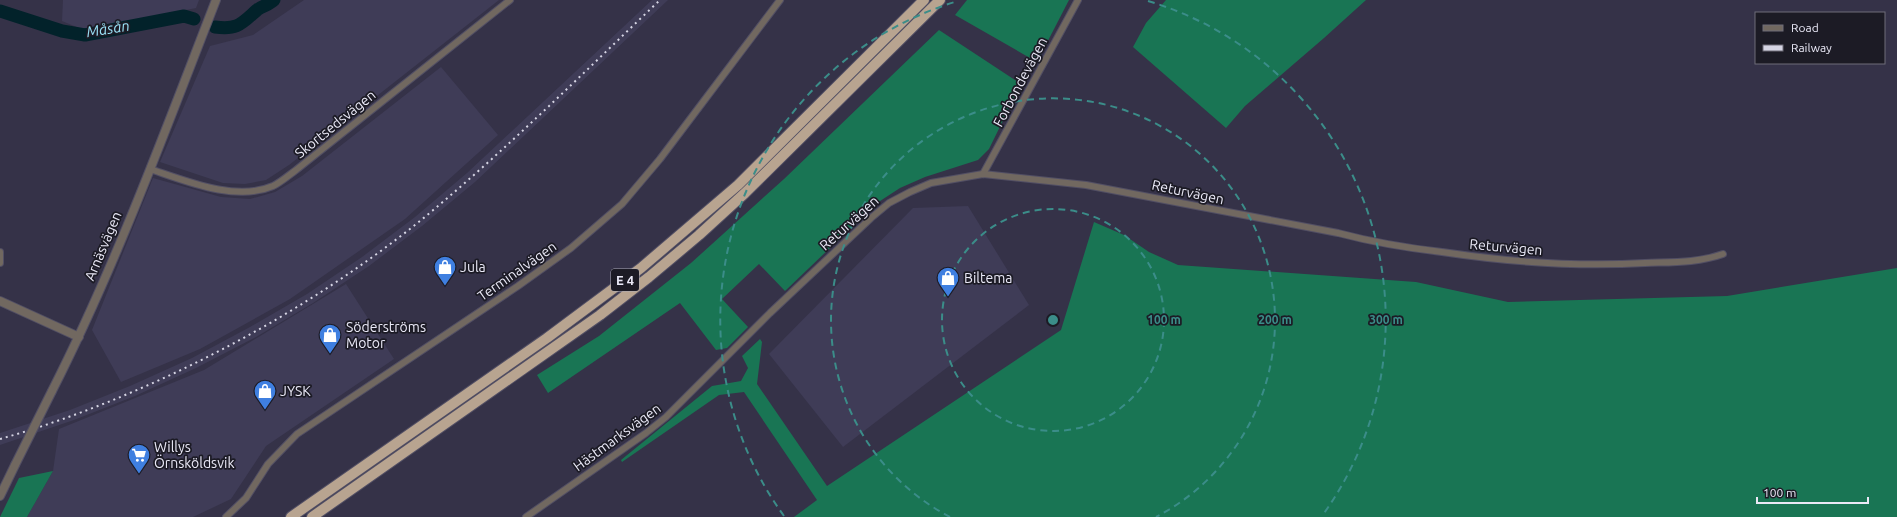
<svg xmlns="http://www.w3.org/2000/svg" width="1897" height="517" viewBox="0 0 1897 517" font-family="Ubuntu,sans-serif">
	<rect width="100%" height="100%" fill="#353248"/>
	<g fill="#3f3c57">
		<polygon points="63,0 199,0 196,8 84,30 62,21"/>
		<polygon points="304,0 499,0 289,165 266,180 245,184 223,183 160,162 210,46 253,35"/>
		<polygon points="652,0 668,0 475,182 422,226 369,266 313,303 256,337 196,368 135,396 74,420 0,445 0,433 70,410 130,386 192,358 250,327 307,294 362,257 415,217 467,173"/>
		<polygon points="441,67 498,135 405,219 290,299 200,349 121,382 92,330 153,178 221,197 250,199 275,192 302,176"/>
		<polygon points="968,206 1029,305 843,447 769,354 913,208"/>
		<polygon points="346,284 394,359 266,446 231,499 193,517 27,517 53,471 59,429 204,370"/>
	</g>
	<g fill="#197554">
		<polygon points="967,0 1069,0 1037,62 955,15"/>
		<polygon points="1166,0 1366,0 1324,38 1245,106 1226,128 1133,47 1146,23"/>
		<polygon points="939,30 1021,84 989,149 978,160 925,177 900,188 877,203 785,291 759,264 722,299 748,327 727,348 716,350 680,303 548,393 537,375 599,336 691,263 784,179"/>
		<polygon points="1094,222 1124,235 1149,252 1178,265 1416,282 1508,302 1727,296 1897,268 1897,517 794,517 817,500 744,392 719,395 622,462 621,460 712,386 741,381 748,368 742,356 760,339 762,342 757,384 827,486 1061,330"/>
		<polygon points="53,471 27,517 0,517 19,478"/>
	</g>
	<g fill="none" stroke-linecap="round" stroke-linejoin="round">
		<g stroke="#02222a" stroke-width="13">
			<polyline points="0,11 62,31 85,35 184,16 194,19"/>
			<path d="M215 27C238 30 241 24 257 10 262 6 269 5 274 0"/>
		</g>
		<g stroke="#524f64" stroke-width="8">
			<g id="minor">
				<path d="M150 169C186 181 236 202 273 186 281 182 289 175 296 170L510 0"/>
				<polyline points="983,174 1078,0"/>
				<polyline points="0,252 0,263"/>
				<polyline points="226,517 246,498 268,464 297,434 518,286 571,248 622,204 660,159 780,0"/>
				<path d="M526 517 646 433 666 417 770 313 871 218 889 203 910 192 931 183 983 174 1086 185 1338 233C1372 242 1407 248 1442 252 1509 262 1577 267 1645 263 1671 262 1698 263 1723 254"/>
			</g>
		</g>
		<g stroke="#524f64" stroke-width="10">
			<g id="tertiary">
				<polyline points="0,301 79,337"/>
				<path d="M52 391C116 265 165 131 216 0"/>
				<polyline points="0,496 15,465"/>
			</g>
		</g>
		<g stroke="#524f64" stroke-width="12">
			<g id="trunk">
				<polyline points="291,517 547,338 641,268 738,185 924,0"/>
				<polyline points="312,517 600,315 649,277 699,235 745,193 940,0"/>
			</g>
		</g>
		<use href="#minor" stroke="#716860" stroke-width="6"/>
		<use href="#tertiary" stroke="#716860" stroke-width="8"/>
		<use href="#trunk" stroke="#b8a490" stroke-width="10"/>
		<path stroke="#d6d5e4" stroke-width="2" stroke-dasharray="2 4" stroke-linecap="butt" d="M0 439C148 397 300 317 420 221 504 152 581 75 660 0"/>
		<g stroke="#524f64" stroke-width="10" stroke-linecap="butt">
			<polyline id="tertiary-bridge" points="15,465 52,391"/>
		</g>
		<use href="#tertiary-bridge" stroke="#716860" stroke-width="8"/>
	</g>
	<g fill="none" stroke="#3b8d89" stroke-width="2" stroke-dasharray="7 5">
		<circle cx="1053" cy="320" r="111"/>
		<path d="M950 517A222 222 0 1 1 1156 517"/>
		<path d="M784 516A333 333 0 0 1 958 1M1148 1A333 333 0 0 1 1322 516"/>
	</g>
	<defs>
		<g id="shop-pin" transform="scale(1.15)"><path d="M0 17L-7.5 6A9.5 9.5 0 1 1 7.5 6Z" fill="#3f7fe0" stroke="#1c1b25"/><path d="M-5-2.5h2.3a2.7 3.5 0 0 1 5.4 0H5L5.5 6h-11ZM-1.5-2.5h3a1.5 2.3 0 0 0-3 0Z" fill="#fff"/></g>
		<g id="supermarket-pin" transform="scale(1.15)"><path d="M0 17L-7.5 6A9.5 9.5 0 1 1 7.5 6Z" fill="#3f7fe0" stroke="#1c1b25"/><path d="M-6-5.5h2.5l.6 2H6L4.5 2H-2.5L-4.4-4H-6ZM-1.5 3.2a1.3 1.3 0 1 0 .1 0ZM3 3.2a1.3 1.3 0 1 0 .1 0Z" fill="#fff"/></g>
	</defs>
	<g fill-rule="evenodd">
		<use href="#shop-pin" x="445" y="267"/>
		<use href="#shop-pin" x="948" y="278"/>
		<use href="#shop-pin" x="330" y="335"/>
		<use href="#shop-pin" x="265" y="391"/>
		<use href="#supermarket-pin" x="139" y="455"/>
	</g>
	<g text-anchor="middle" stroke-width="3.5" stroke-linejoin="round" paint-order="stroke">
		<rect fill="#1c1b25" stroke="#acabb8" stroke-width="1" x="611" y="269" width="28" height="22" rx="3"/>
		<g font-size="13" font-weight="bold" fill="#eae9f7">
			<text x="625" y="285">E 4</text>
		</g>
		<g font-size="14" fill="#eae9f7" stroke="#1c1b25">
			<text transform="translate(1020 82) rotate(-62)" y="5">Forbondevägen</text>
			<text transform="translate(335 124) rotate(-39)" y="5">Skortsedsvägen</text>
			<text transform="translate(1188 192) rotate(12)" y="5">Returvägen</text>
			<text transform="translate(849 223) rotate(-42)" y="5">Returvägen</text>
			<text transform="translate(103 246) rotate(-67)" y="5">Arnäsvägen</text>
			<text transform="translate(1506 247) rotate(5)" y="5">Returvägen</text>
			<text transform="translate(517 271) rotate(-35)" y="5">Terminalvägen</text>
			<text transform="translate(617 437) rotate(-36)" y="5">Hästmarksvägen</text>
		</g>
		<g font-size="14" fill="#eae9f7" stroke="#1c1b25" text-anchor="start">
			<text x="460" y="272">Jula</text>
			<text x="964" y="283">Biltema</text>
			<text x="346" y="332">Söderströms<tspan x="346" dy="16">Motor</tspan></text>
			<text x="280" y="396">JYSK</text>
			<text x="154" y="452">Willys<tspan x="154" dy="16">Örnsköldsvik</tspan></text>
		</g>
		<g font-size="15" font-style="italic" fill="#99e1f6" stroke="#1c1b25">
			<text transform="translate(108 29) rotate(-9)" y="5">Måsån</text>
		</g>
	</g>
	<circle cx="1053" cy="320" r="6" fill="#3b8d89" stroke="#1c1b25" stroke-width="2"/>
	<g font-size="12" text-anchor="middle" font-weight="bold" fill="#3b8d89" stroke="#1c1b25" stroke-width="3.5" stroke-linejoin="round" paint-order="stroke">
		<text x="1164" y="324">100 m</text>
		<text x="1275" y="324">200 m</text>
		<text x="1386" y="324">300 m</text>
	</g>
	<rect x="1755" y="12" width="130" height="52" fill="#1c1b25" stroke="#6e6d79"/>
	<rect x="1763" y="25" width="20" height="6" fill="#716860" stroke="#6e6d79"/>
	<text x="1791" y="32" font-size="12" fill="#eae9f7">Road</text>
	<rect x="1763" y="45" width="20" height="6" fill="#d6d5e4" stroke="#6e6d79"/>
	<text x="1791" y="52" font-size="12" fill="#eae9f7">Railway</text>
	<path d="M1757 497v6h111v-6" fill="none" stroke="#eae9f7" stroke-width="2"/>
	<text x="1763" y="497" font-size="12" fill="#eae9f7" stroke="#1c1b25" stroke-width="3" paint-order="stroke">100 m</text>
</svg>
